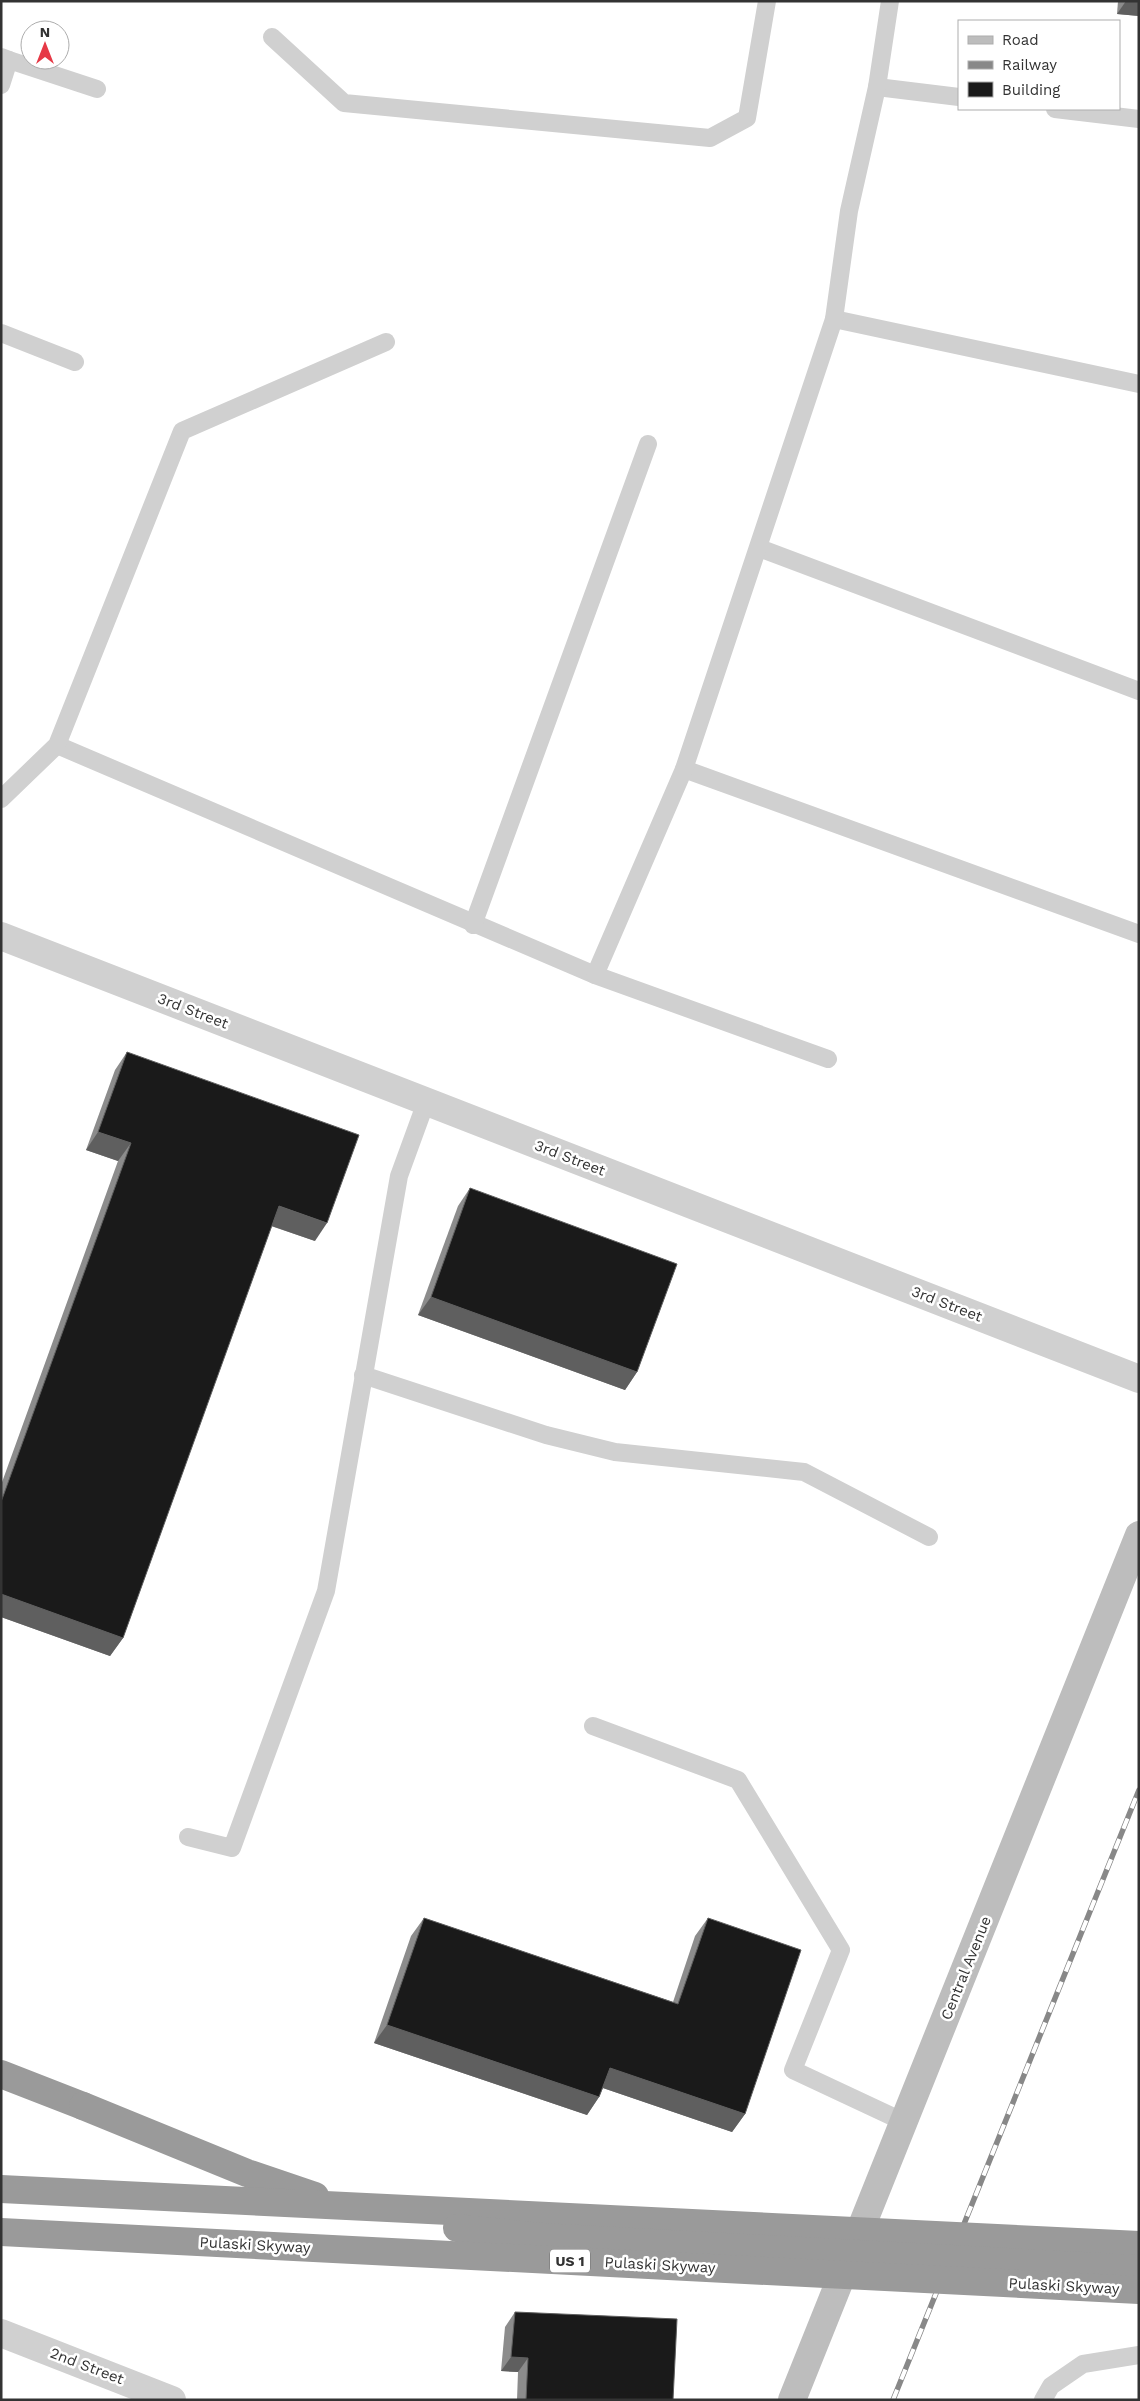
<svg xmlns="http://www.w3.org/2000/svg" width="1140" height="2401" viewBox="0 0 1140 2401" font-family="'Work Sans',sans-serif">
	<rect width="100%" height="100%" fill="#fff"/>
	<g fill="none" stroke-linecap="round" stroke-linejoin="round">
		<g stroke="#d0d0d0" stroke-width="18">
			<polyline points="272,37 344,103 710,138 747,118 767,1"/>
			<polyline points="1,57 9,60 1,85"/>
			<polyline points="9,60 97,89"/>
			<polyline points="877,87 959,97"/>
			<polyline points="1055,109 1139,119"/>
			<polyline points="834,319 1139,384"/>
			<polyline points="1,333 75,362"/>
			<polyline points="759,548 1139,691"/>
			<polyline points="57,745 595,975"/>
			<polyline points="684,769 1139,934"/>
			<polyline points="1,799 57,745 182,431 386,342"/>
			<polyline points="473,925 648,444"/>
			<polyline points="828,1059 595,975 684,769 834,319 849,211 877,87 890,1"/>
			<polyline points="363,1375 546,1435 615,1452 804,1472 929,1537"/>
			<polyline points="593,1726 738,1780 841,1950 793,2070 904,2122"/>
			<polyline points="188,1837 232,1848 326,1591 399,1176 426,1102"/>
			<polyline points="1043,2400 1051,2386 1083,2364 1139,2355"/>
		</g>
		<g stroke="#d0d0d0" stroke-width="28">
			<polyline points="1,936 1139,1379"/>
			<polyline points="1,2333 172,2400"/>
		</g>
		<polyline stroke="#bdbdbd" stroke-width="28" points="792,2400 1139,1535"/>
		<polyline stroke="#9a9a9a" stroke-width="28" points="1,2074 83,2106"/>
		<g stroke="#888" stroke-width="5.5">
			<polyline id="rail" points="893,2400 1139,1790"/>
		</g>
		<use href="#rail" stroke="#fff" stroke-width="4" stroke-dasharray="11" stroke-linecap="butt"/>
		<g stroke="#9a9a9a" stroke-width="28">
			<polyline points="83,2106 247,2173 315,2196"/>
			<polyline points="1,2189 1139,2245"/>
			<polyline points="457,2228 541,2237 1139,2269"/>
			<polyline points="1,2232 1139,2290"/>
		</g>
	</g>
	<g fill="#8c8c8c">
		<polygon points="1118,1 1139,1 1139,16 1117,14"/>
		<polygon points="127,1052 315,1241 271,1226 123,1638 110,1656 1,1617 1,1485 118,1161 86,1150 115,1070"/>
		<polygon points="470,1188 637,1372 625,1390 418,1315 458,1206"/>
		<polygon points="424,1918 673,2002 695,1936 708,1918 745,2114 732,2132 603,2088 599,2097 587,2115 374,2043 411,1936"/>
		<polygon points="515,2312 673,2400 517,2400 518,2372 501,2371 505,2327"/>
	</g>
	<g fill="#5f5f5f">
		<polygon points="1126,1 1139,1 1139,16 1117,14"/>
		<polygon points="98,1132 131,1143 118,1161 86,1150"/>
		<polygon points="279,1206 327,1223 315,1241 266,1224"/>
		<polygon points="431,1297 637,1372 625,1390 418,1315"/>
		<polygon points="1,1594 123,1638 110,1656 1,1617"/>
		<polygon points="387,2025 599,2097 587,2115 374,2043"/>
		<polygon points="610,2068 745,2114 732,2132 597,2086"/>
		<polygon points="511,2357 528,2358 518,2372 501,2371"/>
	</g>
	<g fill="#1a1a1a" stroke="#5f5f5f">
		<polygon points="127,1052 359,1135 327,1223 279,1206 123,1638 1,1594 1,1502 131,1143 98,1132"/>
		<polygon points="470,1188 677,1264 637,1372 431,1297"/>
		<polygon points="424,1918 678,2004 708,1918 801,1950 745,2114 610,2068 599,2097 387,2025"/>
		<polygon points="515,2312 677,2319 673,2400 526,2400 528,2358 511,2357"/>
	</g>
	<g text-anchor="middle" stroke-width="5" stroke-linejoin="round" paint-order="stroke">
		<rect fill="#fff" stroke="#707070" stroke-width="1" x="550" y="2249.5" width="40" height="23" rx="4"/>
		<g font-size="14" font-weight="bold" fill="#333">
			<text x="570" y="2266">US 1</text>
		</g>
		<g font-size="15" fill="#333" stroke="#fff">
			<text transform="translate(193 1011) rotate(21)" y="5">3rd Street</text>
			<text transform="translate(570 1158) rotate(21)" y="5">3rd Street</text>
			<text transform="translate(947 1304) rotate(21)" y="5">3rd Street</text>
			<text transform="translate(966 1968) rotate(-68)" y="5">Central Avenue</text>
			<text transform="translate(255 2245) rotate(3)" y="5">Pulaski Skyway</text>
			<text transform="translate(660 2265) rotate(3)" y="5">Pulaski Skyway</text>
			<text transform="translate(1064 2286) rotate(3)" y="5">Pulaski Skyway</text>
			<text transform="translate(87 2366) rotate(21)" y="5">2nd Street</text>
		</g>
	</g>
	<rect width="1140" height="2401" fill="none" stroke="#333333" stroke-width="5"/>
	<rect x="958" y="20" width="162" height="90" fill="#ffffff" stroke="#adadad"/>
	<rect x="968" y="36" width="25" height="8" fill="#bdbdbd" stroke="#adadad"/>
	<text x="1002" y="45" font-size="15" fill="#333333">Road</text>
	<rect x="968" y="61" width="25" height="8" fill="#888888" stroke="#adadad"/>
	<text x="1002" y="70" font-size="15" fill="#333333">Railway</text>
	<rect x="968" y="82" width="25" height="15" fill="#1a1a1a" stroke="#adadad"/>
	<text x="1002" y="95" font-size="15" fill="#333333">Building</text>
	<g transform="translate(45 45)"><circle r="24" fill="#ffffff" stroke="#adadad"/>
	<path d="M0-4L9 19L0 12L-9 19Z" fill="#e63946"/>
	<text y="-8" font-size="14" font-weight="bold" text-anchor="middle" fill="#333333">N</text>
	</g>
</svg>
